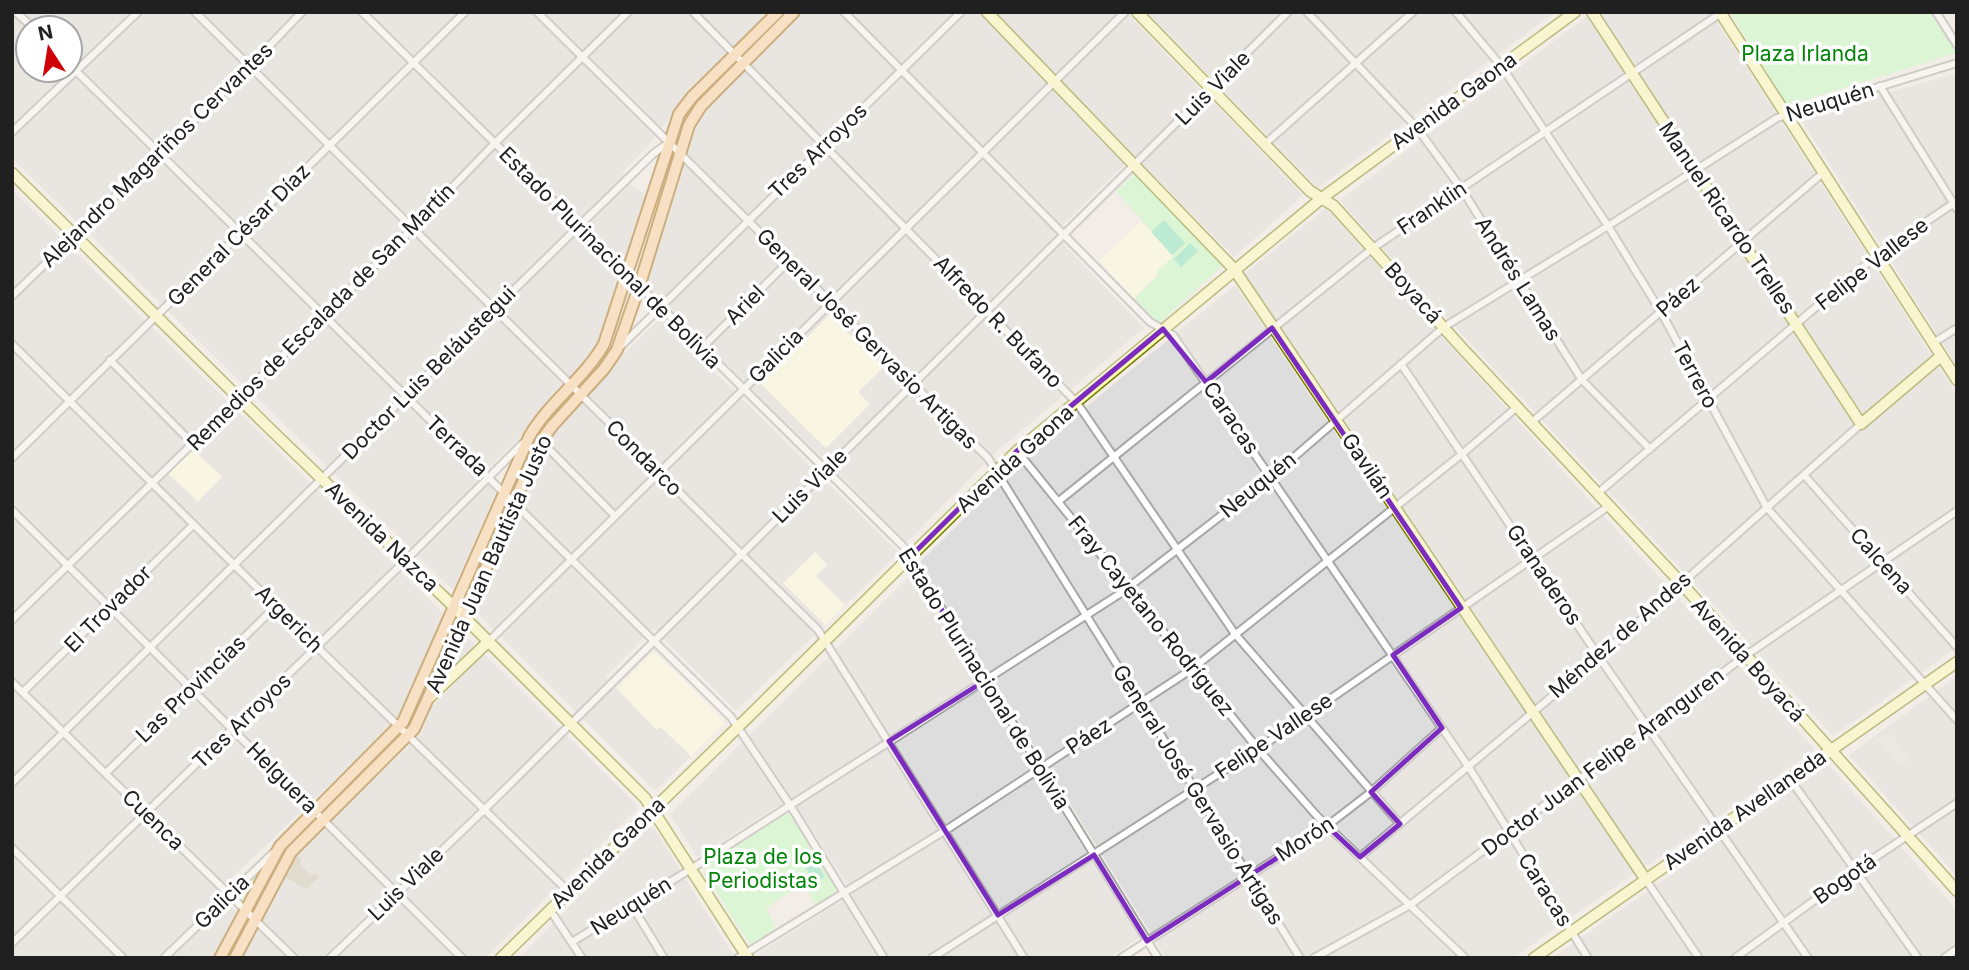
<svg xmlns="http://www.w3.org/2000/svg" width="1969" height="970" viewBox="0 0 1969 970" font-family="Inter,sans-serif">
	<rect width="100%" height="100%" fill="#f2ede6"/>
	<g fill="#dedddd" fill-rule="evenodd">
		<path d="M12 12H771L683 99 652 141 622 172 637 190 647 194 601 339 589 357 533 416 522 435 480 476 496 493 453 590 12 158ZM28 28H70V70H28Z"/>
		<polygon points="804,12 1126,12 1303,195 1234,257 1134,155 1054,234 1144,328 996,452 907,542 646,284 687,151 703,110"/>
		<polygon points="1147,12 1555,12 1318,188"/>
		<polygon points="1593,12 1711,12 1957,395 1957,647 1833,736 1694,583 1386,253 1340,200"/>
		<polygon points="1957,73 1957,366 1800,118"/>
		<polygon points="12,190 444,614 401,713 388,729 217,892 237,912 214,958 16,958 12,955"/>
		<polygon points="1326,208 1815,750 1645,867 1244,274"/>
		<polygon points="1235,285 1635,873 1513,958 1166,958 920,562 1031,452"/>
		<polygon points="660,319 899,553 736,711 653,628 605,677 657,730 660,727 691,756 655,791 474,610 523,499 541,448 548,437 623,355"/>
		<polygon points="913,573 1139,938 1109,958 762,958 759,953 853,894 791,798 697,857 670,814"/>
		<polygon points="467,637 637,805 637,809 485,958 242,958 296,854 421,734 432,707 462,676 451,662 462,638"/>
		<polygon points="1957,676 1957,876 1849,755"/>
		<polygon points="1829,765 1957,910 1957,958 1552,958"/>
		<polygon points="648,828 654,828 735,958 519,958"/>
	</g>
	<g fill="#fffee1">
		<polygon points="1141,221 1174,256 1134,299 1099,261"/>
		<polygon points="829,315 884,367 858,392 870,404 826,448 761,384"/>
		<polygon points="193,449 222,477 198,502 168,473"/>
		<polygon points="815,552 827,565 816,576 845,605 825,625 783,583"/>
		<polygon points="656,653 723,720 723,725 691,756 661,727 657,730 617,689 650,654"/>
	</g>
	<polygon fill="#c7c6b0" points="296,855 302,861 299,864 311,876 315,873 319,877 306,889 285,877 290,871 287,868"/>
	<g fill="#c0fec2">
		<polygon points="1730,12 1931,12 1956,53 1789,105 1784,101"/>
		<polygon points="1135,174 1223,265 1158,324 1134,299 1159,275 1157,272 1174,256 1116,191"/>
		<polygon points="787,813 791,815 835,887 835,893 816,905 807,890 795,888 766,908 776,930 752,944 747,940 705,874 707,862"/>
		<polygon points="256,873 258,876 244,901 236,892"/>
	</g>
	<g fill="#7de7ba">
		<polygon points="1164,220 1185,243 1172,255 1151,232"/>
		<polygon points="1190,243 1198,251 1181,267 1174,259"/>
		<polygon points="814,858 825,877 815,883 804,865"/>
	</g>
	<polygon fill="#e4e4e4" points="1889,732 1910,759 1900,767 1878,739"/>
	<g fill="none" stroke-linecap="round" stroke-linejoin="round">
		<g stroke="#a7a7a7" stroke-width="10">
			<g id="street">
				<polyline points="16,12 33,28"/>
				<polyline points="195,12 818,630 1024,958"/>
				<polyline points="362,12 903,546 1158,958"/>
				<polyline points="537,12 988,458 1300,958"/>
				<polyline points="693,12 1077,403 1235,634 1400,824"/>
				<polyline points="844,12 1150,322 1173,335 1468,766 1588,958"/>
				<polyline points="1307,12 1417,128 1461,188 1582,380 1650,449"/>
				<polyline points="1456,12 1502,67 1608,226 1661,312 1767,508 1957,720"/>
				<polyline points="1936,12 1957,45"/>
				<polyline points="70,65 731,717 790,805 884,958"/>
				<polyline points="1880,86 1957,209"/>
				<polyline points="12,132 138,12"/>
				<polyline points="1265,144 1413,12"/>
				<polyline points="12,296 250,66 302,12"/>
				<polyline points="1933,343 1957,328"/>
				<polyline points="12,344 317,647 569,892"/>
				<polyline points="621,346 961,12"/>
				<polyline points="702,348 788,262"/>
				<polyline points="110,360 192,443"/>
				<polyline points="1401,364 1599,657 1808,958"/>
				<polyline points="1532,422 1824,172"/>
				<polyline points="541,441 615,516"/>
				<polyline points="1017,451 1258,749 1317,816 1465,958"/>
				<polyline points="12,458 465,12"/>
				<polyline points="1804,475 1957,647"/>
				<polyline points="1598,493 1877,255 1957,201"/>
				<polyline points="1059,501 1373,248 1721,13"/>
				<polyline points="12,510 462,958"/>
				<polyline points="12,620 412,229 495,143 628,12"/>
				<polyline points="489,641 1125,12"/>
				<polyline points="12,682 294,958"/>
				<polyline points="23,692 193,525"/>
				<polyline points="106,773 276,606"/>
				<polyline points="1790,779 1918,958"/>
				<polyline points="12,783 578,227 653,154 668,143"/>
				<polyline points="12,848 123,958"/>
				<polyline points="1360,857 1599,657 1861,424"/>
				<polyline points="1646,880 1699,958"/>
				<polyline points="632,906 664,958"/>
				<polyline points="550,910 582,958"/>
				<polyline points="572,942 691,869 1121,593 1271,477 1444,327 1608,226 1777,118 1957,63"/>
				<polyline points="12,943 406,560 523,443"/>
				<polyline points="164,958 273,853"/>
				<polyline points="330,958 484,810 1288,12"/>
				<polyline points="738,958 946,830 1192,669 1462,454 1517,407"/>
				<polyline points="932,958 1268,742 1609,506"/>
				<polyline points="1121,958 1327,826 1371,792 1442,728"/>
				<polyline points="1314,958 1410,905 1745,656 1957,511"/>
				<polyline points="1735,958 1856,870 1957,803"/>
				<polyline points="1944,958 1957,949"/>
			</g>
		</g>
		<g stroke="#757e00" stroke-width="13">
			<g id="secondary">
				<polyline points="987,12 1234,269 1646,880"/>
				<polyline points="1137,12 1310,191 1334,206 1462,348 1682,584 1957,891"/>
				<polyline points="1592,12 1861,424 1941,356"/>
				<polyline points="1720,12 1957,380"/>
				<polyline points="12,173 266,425 448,601 645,798 748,958"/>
				<polyline points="428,699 489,641"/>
				<polyline points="501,958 738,727 1017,451 1322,198 1575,12"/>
				<polyline points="1534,958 1957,662"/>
			</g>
		</g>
		<g stroke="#9c6300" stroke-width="14">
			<g id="primary">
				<path d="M220 958 280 846 403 722 529 437C549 402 584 379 604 344L679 114 692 97 778 12"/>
				<polyline points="235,958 291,852 414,729 459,630 541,441 552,426 604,369 617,350 639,287 689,125 701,106 794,12"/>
			</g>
		</g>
		<use href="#street" stroke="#fff" stroke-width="6"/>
		<use href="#secondary" stroke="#feffb6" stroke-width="10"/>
		<use href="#primary" stroke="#ffd19d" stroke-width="10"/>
	</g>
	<path d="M0 0H1969V970H0ZM1272 328 1461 608 1393 655 1442 728 1371 792 1400 824 1360 857 1327 826 1147 941 1094 855 998 915 889 741 986 680 909 558 1017 451 1163 329 1206 382Z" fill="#f2ede6" fill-opacity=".55" fill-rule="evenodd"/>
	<path fill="none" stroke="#7b2cbf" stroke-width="5" stroke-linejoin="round" d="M1272 328 1461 608 1393 655 1442 728 1371 792 1400 824 1360 857 1327 826 1147 941 1094 855 998 915 889 741 986 680 909 558 1017 451 1163 329 1206 382Z"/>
	<g text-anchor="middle" stroke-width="7" stroke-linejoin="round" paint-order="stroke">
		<g font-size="21" fill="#028508" stroke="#fff">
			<text x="1805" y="61">Plaza Irlanda</text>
			<text x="763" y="864">Plaza de los<tspan x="763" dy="24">Periodistas</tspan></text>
		</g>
		<g font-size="21" fill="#202020" stroke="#fff">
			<text transform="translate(1213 88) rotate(-45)" y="7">Luis Viale</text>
			<text transform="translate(1454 101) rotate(-36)" y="7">Avenida Gaona</text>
			<text transform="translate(1830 102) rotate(-17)" y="7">Neuquén</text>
			<text transform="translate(818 151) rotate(-44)" y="7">Tres Arroyos</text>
			<text transform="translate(157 155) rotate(-44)" y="7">Alejandro Magariños Cervantes</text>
			<text transform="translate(1432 208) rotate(-34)" y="7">Franklin</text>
			<text transform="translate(1727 218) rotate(56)" y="7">Manuel Ricardo Trelles</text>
			<text transform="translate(239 235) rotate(-45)" y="7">General César Díaz</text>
			<text transform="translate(610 258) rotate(45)" y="7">Estado Plurinacional de Bolivia</text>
			<text transform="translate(1872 264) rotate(-38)" y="7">Felipe Vallese</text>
			<text transform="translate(1518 279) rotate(58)" y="7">Andrés Lamas</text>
			<text transform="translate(1413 293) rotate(48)" y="7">Boyacá</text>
			<text transform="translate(1678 297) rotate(-41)" y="7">Páez</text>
			<text transform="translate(745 305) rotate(-45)" y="7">Ariel</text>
			<text transform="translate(321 317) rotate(-45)" y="7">Remedios de Escalada de San Martín</text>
			<text transform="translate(998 322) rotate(46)" y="7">Alfredo R. Bufano</text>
			<text transform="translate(867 339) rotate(45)" y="7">General José Gervasio Artigas</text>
			<text transform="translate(776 356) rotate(-45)" y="7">Galicia</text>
			<text transform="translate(429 373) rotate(-45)" y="7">Doctor Luis Beláustegui</text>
			<text transform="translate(1695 375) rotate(62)" y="7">Terrero</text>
			<text transform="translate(1231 418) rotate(56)" y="7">Caracas</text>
			<text transform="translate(457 446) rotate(44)" y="7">Terrada</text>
			<text transform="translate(644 458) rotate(45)" y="7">Condarco</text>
			<text transform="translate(1015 459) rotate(-42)" y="7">Avenida Gaona</text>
			<text transform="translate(1367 466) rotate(56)" y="7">Gavilán</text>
			<text transform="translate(1258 485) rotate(-39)" y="7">Neuquén</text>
			<text transform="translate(810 486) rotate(-45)" y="7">Luis Viale</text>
			<text transform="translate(382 537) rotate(44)" y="7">Avenida Nazca</text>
			<text transform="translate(1881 561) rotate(48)" y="7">Calcena</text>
			<text transform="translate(489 564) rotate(-66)" y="7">Avenida Juan Bautista Justo</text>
			<text transform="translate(1544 575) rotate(56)" y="7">Granaderos</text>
			<text transform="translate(108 609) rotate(-45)" y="7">El Trovador</text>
			<text transform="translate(1151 616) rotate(51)" y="7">Fray Cayetano Rodríguez</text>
			<text transform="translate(289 619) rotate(45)" y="7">Argerich</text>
			<text transform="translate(1620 635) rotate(-41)" y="7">Méndez de Andes</text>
			<text transform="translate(1748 660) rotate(48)" y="7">Avenida Boyacá</text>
			<text transform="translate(984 679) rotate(58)" y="7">Estado Plurinacional de Bolivia</text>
			<text transform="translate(191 689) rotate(-44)" y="7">Las Provincias</text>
			<text transform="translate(242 721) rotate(-44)" y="7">Tres Arroyos</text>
			<text transform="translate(1089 736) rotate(-33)" y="7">Páez</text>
			<text transform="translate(1274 736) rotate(-34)" y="7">Felipe Vallese</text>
			<text transform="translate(1603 762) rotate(-37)" y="7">Doctor Juan Felipe Aranguren</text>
			<text transform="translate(282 778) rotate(45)" y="7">Helguera</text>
			<text transform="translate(1198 795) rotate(58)" y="7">General José Gervasio Artigas</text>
			<text transform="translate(1745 810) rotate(-35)" y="7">Avenida Avellaneda</text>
			<text transform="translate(153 820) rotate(44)" y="7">Cuenca</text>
			<text transform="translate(1305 839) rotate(-33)" y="7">Morón</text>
			<text transform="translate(608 853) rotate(-44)" y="7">Avenida Gaona</text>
			<text transform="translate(1845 879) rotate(-35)" y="7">Bogotá</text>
			<text transform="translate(406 884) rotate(-44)" y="7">Luis Viale</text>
			<text transform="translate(1545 890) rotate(58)" y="7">Caracas</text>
			<text transform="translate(222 902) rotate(-44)" y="7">Galicia</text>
			<text transform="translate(631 906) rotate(-32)" y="7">Neuquén</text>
		</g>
	</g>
	<rect width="1969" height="970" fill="none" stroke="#202020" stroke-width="28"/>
	<g transform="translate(49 49) rotate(348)"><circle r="33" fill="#ffffff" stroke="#a6a6a6" stroke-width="2"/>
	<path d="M0-5L12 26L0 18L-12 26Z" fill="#d00008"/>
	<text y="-10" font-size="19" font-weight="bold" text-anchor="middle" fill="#202020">N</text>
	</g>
</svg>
